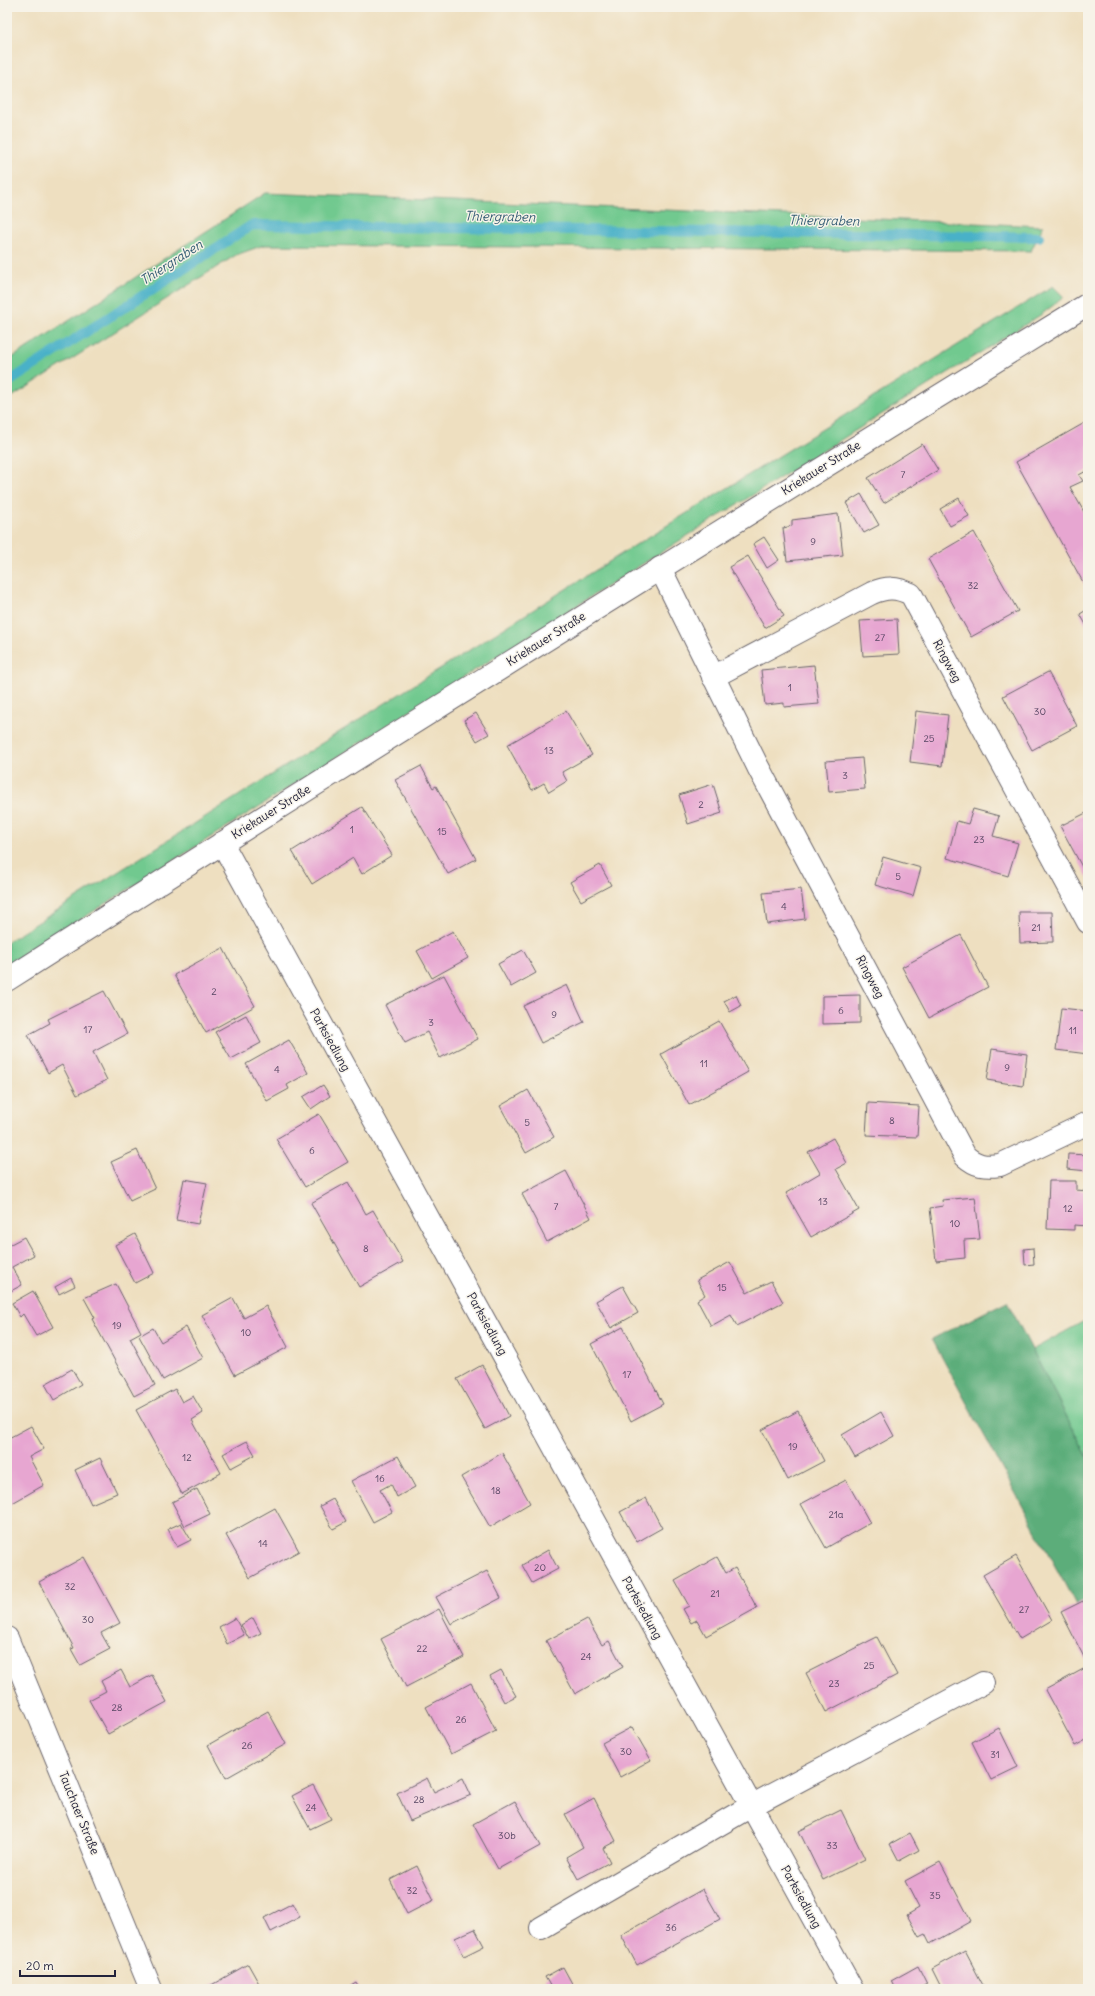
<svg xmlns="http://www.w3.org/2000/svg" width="1095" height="1996" viewBox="0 0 1095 1996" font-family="Delius,sans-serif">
	<rect width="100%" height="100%" fill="#f7f3e8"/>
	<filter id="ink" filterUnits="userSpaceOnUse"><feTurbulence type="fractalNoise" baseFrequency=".025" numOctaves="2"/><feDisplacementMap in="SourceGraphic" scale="8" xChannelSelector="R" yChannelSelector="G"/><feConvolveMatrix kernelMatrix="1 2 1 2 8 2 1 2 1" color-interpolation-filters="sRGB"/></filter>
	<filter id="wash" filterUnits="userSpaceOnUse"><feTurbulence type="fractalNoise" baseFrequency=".012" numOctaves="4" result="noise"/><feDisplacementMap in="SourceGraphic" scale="16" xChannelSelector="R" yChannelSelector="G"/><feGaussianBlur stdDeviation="0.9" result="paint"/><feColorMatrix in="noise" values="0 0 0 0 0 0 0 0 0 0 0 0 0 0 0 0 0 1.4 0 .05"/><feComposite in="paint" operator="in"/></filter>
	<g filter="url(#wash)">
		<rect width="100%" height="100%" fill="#eedfc0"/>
		<g fill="#71c98f" stroke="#4a7665">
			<polygon points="265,193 1043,226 1031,251 264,245 236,255 7,400 7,361"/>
			<polygon points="1053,286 1064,297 1042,314 652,558 7,966 7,942 642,541"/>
			<polygon points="1088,1319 1088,1458 1032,1350"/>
		</g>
		<polygon fill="#5cad7a" stroke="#3f685a" points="1007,1301 1088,1458 1088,1627 932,1339"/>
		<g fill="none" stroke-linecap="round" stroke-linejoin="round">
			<polyline stroke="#49b1c8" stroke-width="10" points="7,383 252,225 1039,237"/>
		</g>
		<g id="blocks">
			<g fill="#e7a6d1">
				<polygon points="1088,421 1088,470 1079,475 1083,481 1070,487 1088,519 1088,591 1016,462"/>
				<polygon points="922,444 938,470 884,503 868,478"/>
				<polygon points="861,494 879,525 864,533 846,503"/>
				<polygon points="959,498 969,516 950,526 940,509"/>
				<polygon points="838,514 843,555 787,561 783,528 792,526 792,520"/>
				<polygon points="974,532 1018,611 971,637 928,559"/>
				<polygon points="764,537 779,560 767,568 753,544"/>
				<polygon points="748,556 784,616 765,628 729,567"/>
				<polygon points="1088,609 1088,628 1080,614"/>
				<polygon points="897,619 899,654 863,656 860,621"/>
				<polygon points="814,665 819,704 784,707 784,703 765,705 761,670"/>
				<polygon points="1048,672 1077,726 1032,750 1003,696"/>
				<polygon points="566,711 592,755 562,772 567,781 549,792 544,783 532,790 507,745"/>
				<polygon points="916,711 948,715 942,766 910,762"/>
				<polygon points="476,713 489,734 477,741 464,720"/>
				<polygon points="862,758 865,789 829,792 826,761"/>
				<polygon points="421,766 433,788 436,786 476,859 448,874 395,780"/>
				<polygon points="713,784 722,813 688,824 679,795"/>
				<polygon points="362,807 392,855 362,874 353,858 312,884 292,851"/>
				<polygon points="973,809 999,816 993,836 1018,843 1008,876 947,858 957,821 968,824"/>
				<polygon points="1088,812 1088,878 1060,826"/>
				<polygon points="883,857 921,868 913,896 875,885"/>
				<polygon points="600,865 611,885 581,901 570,882"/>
				<polygon points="801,889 805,919 767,924 763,893"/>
				<polygon points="1019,912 1052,912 1053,942 1020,943"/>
				<polygon points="453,931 468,958 432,978 417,951"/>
				<polygon points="961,935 988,987 929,1018 902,967"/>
				<polygon points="223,948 255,1006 206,1033 174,975"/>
				<polygon points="523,950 536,973 511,987 498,964"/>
				<polygon points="444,975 478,1039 440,1058 427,1032 405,1043 385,1005"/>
				<polygon points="567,985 584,1022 541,1043 523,1006"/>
				<polygon points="104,991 127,1034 93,1052 107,1080 77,1095 62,1065 48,1073 28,1035 50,1023 48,1019"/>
				<polygon points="736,995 741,1006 730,1012 724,1001"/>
				<polygon points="860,995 860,1023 822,1024 822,996"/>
				<polygon points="1061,1008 1088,1011 1088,1054 1056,1050"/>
				<polygon points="246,1015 261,1043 231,1059 215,1032"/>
				<polygon points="719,1021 748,1072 689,1105 661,1054"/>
				<polygon points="289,1040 308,1073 287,1085 289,1089 267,1101 246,1064"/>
				<polygon points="992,1049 1027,1054 1023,1086 987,1080"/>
				<polygon points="323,1085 330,1096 311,1109 303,1097"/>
				<polygon points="528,1090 554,1137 526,1153 500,1106"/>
				<polygon points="868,1103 919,1106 917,1137 866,1135"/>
				<polygon points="319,1114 348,1162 305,1187 276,1139"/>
				<polygon points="833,1138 847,1163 836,1169 859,1210 811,1237 786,1193 820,1173 808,1152"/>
				<polygon points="137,1150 155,1189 130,1201 111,1162"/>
				<polygon points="1068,1154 1088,1155 1088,1171 1067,1169"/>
				<polygon points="566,1171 591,1218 547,1242 522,1194"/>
				<polygon points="184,1179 207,1183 198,1224 176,1220"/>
				<polygon points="1049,1181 1076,1181 1076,1190 1088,1191 1088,1226 1074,1225 1074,1230 1047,1229"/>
				<polygon points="348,1182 366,1214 373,1210 403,1262 359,1287 311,1203"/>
				<polygon points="975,1197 980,1239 964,1240 965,1258 936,1261 930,1208 943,1206 942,1200"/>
				<polygon points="135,1234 154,1273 135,1283 115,1245"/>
				<polygon points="24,1237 34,1255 12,1267 22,1285 7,1293 7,1246"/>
				<polygon points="1033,1248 1034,1264 1025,1265 1024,1249"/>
				<polygon points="730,1262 747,1293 771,1281 783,1302 737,1326 731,1315 711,1326 697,1300 705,1295 697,1280"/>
				<polygon points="71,1278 75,1286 59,1294 55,1287"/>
				<polygon points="116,1284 141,1332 130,1338 155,1385 134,1396 92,1319 95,1318 84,1298"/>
				<polygon points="623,1286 638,1313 611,1328 596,1301"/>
				<polygon points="33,1291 53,1327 36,1336 23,1314 20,1317 12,1303"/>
				<polygon points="233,1298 244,1318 266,1306 288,1347 235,1375 202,1315"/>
				<polygon points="186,1327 203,1358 163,1380 139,1336 153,1328 161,1342"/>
				<polygon points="623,1327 663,1404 631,1421 591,1344"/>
				<polygon points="482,1365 509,1416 485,1429 457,1379"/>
				<polygon points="72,1369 81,1384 54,1400 45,1384"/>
				<polygon points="175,1389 182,1402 193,1396 203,1413 192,1420 221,1473 182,1494 136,1410"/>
				<polygon points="798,1411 824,1461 788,1480 762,1430"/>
				<polygon points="881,1412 894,1436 855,1458 842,1435"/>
				<polygon points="31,1426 44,1449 29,1457 44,1485 7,1506 7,1439"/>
				<polygon points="247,1441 255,1455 231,1468 223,1454"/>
				<polygon points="502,1453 530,1503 490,1527 461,1477"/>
				<polygon points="398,1456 415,1487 397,1497 391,1484 380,1490 392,1512 373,1522 351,1481"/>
				<polygon points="100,1458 117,1493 91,1504 75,1470"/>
				<polygon points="846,1480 870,1523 826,1548 801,1504"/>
				<polygon points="197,1489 210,1514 185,1526 172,1502"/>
				<polygon points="646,1498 662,1528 637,1542 620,1512"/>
				<polygon points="333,1499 346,1522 333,1529 320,1506"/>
				<polygon points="275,1508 299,1551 250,1578 226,1535"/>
				<polygon points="181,1523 191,1540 177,1547 168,1529"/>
				<polygon points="548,1550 558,1569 532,1583 522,1565"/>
				<polygon points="1016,1556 1052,1620 1020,1639 983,1575"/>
				<polygon points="84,1557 120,1623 101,1633 110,1649 80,1665 71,1649 74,1648 39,1582"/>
				<polygon points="717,1557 726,1573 735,1568 757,1608 706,1636 697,1620 691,1623 683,1609 689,1606 675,1581"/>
				<polygon points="487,1571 501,1598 451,1624 436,1597"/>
				<polygon points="1083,1601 1088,1610 1088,1665 1061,1612"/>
				<polygon points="439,1609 464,1657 406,1687 381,1639"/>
				<polygon points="235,1618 244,1635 227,1644 219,1627"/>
				<polygon points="253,1618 261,1633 249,1639 241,1625"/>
				<polygon points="587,1619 602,1645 609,1641 623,1667 575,1694 546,1641"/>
				<polygon points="877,1637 897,1675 826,1712 806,1673"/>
				<polygon points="1087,1667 1088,1739 1075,1746 1045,1690"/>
				<polygon points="121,1670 130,1687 152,1675 167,1702 108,1734 89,1700 106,1691 101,1681"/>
				<polygon points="501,1670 516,1696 504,1702 490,1676"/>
				<polygon points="471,1683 496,1731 451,1754 426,1707"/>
				<polygon points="268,1711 286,1744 226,1778 208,1745"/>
				<polygon points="632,1727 651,1760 620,1777 602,1743"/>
				<polygon points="999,1728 1018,1767 991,1780 972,1742"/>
				<polygon points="427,1778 434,1792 463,1778 471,1795 410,1821 397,1793"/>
				<polygon points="313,1785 331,1819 310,1829 292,1796"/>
				<polygon points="594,1798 616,1841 603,1848 610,1862 578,1879 566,1857 583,1847 565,1814"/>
				<polygon points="515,1801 540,1846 498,1869 473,1824"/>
				<polygon points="841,1810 865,1859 823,1880 799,1831"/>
				<polygon points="910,1833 919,1850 899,1861 890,1844"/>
				<polygon points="940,1862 971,1921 930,1944 925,1934 919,1937 907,1915 919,1908 905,1881"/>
				<polygon points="417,1866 434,1900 407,1914 390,1880"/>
				<polygon points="703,1889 720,1919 637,1965 621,1935"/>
				<polygon points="293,1903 300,1917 271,1932 264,1918"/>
				<polygon points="475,1929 484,1946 464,1956 455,1938"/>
				<polygon points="965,1951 985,1989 942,1989 932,1969"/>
				<polygon points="248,1964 262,1989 210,1989 208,1987"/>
				<polygon points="918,1966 927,1984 918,1989 895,1989 891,1981"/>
				<polygon points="563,1967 575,1989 552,1989 545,1977"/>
				<polygon points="356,1982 360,1989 344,1989"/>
			</g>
		</g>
	</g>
	<g filter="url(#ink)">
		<use href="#blocks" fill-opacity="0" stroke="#69646a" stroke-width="1"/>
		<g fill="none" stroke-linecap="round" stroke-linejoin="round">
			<g stroke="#69646a" stroke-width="24">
				<g id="minor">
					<path d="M660 568 758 767 965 1156C976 1166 985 1167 1000 1165L1088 1123"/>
					<path d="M713 677 872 593C887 587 896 587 911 594L1088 922"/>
					<polyline points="222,843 852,1989"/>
					<path d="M7 980C365 751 726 527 1088 304"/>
					<polyline points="7,1638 151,1989"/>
					<polyline points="541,1928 751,1806 983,1683"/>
				</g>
			</g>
			<use href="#minor" stroke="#fff" stroke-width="22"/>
		</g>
	</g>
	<g text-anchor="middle" stroke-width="3" stroke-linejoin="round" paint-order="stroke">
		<g font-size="10" fill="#534360">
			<text x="903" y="478">7</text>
			<text x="813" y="545">9</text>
			<text x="973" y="589">32</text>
			<text x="880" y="641">27</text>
			<text x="790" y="691">1</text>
			<text x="1040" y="715">30</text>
			<text x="929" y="742">25</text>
			<text x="549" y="754">13</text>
			<text x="845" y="779">3</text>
			<text x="701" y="808">2</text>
			<text x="352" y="833">1</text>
			<text x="442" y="835">15</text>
			<text x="979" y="843">23</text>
			<text x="898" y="880">5</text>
			<text x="784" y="910">4</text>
			<text x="1036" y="931">21</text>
			<text x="214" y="995">2</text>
			<text x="841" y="1014">6</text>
			<text x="554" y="1018">9</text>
			<text x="431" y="1026">3</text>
			<text x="88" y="1033">17</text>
			<text x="1073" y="1034">11</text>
			<text x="704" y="1067">11</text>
			<text x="1007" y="1071">9</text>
			<text x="277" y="1073">4</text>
			<text x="892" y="1124">8</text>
			<text x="527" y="1126">5</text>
			<text x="312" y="1154">6</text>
			<text x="823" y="1205">13</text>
			<text x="556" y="1210">7</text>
			<text x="1068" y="1212">12</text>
			<text x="955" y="1227">10</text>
			<text x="366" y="1252">8</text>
			<text x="722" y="1291">15</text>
			<text x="117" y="1329">19</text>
			<text x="246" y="1336">10</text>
			<text x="627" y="1378">17</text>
			<text x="793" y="1450">19</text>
			<text x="187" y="1461">12</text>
			<text x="380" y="1482">16</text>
			<text x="496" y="1494">18</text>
			<text x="836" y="1518">21a</text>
			<text x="263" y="1547">14</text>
			<text x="540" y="1571">20</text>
			<text x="70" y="1590">32</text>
			<text x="715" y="1597">21</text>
			<text x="1024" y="1613">27</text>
			<text x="88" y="1623">30</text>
			<text x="422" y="1652">22</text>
			<text x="586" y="1660">24</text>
			<text x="869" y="1669">25</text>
			<text x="834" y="1687">23</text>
			<text x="117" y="1711">28</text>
			<text x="461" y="1723">26</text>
			<text x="247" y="1749">26</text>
			<text x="626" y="1755">30</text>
			<text x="995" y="1758">31</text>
			<text x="419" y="1803">28</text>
			<text x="311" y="1811">24</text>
			<text x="507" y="1839">30b</text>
			<text x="832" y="1849">33</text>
			<text x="412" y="1894">32</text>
			<text x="935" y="1899">35</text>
			<text x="671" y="1931">36</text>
		</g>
		<g font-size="12" fill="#22223b" stroke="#f7f3e8">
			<text transform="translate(821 468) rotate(-32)" y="4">Kriekauer Straße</text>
			<text transform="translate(546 639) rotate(-32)" y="4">Kriekauer Straße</text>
			<text transform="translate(947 661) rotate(62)" y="4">Ringweg</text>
			<text transform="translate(271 812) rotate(-32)" y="4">Kriekauer Straße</text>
			<text transform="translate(870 977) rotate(62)" y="4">Ringweg</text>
			<text transform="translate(330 1040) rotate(61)" y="4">Parksiedlung</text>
			<text transform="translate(487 1324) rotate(61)" y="4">Parksiedlung</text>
			<text transform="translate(642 1608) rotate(61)" y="4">Parksiedlung</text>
			<text transform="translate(79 1813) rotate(68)" y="4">Tauchaer Straße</text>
			<text transform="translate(801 1897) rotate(61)" y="4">Parksiedlung</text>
		</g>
		<g font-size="13" font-style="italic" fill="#325b73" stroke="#f7f3e8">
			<text transform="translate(500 216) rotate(1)" y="5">Thiergraben</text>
			<text transform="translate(824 220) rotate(1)" y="5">Thiergraben</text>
			<text transform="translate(171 262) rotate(-33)" y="5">Thiergraben</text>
		</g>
	</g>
	<rect width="1095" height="1996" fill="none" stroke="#f7f3e8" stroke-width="24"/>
	<path d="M20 1970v6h95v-6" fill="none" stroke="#22223b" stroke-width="2"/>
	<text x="26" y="1970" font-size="12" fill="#22223b" stroke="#f7f3e8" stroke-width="3" paint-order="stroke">20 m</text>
</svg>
